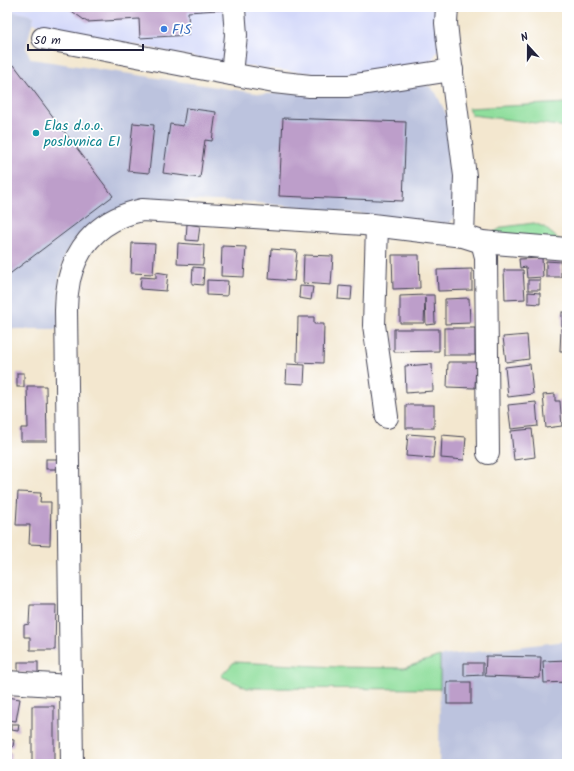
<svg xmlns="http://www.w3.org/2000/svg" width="574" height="771" viewBox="0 0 574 771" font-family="Kalam,sans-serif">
	<rect width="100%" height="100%" fill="#fff"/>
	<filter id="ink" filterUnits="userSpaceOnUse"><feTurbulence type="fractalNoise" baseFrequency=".025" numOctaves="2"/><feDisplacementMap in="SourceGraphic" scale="8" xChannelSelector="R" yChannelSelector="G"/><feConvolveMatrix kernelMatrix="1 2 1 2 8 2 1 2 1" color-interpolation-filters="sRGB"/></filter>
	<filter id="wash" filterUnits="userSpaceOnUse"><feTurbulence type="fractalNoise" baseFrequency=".012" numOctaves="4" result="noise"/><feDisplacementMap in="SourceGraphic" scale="16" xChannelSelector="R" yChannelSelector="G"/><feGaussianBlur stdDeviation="0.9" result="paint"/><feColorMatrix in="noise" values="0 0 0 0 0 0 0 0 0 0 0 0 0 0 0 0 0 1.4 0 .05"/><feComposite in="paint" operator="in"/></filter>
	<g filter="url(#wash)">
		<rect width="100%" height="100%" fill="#f3e7cf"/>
		<polygon fill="#d3d8f9" points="7,7 442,7 439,49 432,60 425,65 369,75 334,75 267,69 182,55 32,23 34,16 7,10"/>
		<g fill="#bcc3de">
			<polygon points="7,10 34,16 26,48 31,59 263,94 348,90 419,84 429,86 436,93 451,124 459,212 449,224 249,202 149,199 127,206 92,224 79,235 67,250 61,269 59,279 58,329 7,329"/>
			<polygon points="567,641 567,764 439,764 440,656"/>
		</g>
		<g fill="#8fde9c" stroke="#58806c">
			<polygon points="567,103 567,127 472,115 468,108"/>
			<polygon points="534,223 544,227 562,242 483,238 503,227"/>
			<polygon points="440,656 440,689 247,688 221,676 234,662 337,667 404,668"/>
		</g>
		<g id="blocks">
			<g fill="#bd9eca">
				<polygon points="66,7 248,7 248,8 188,12 189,35 140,38 139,19 87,22"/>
				<polygon points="14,65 113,196 7,276 7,70"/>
				<polygon points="186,108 216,112 212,141 205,140 200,178 163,173 170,124 183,126"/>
				<polygon points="283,118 406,122 403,201 279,196"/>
				<polygon points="133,123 154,125 149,173 128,171"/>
				<polygon points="187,224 200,226 198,241 186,240"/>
				<polygon points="132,243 155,244 153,274 131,273"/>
				<polygon points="178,243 204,245 203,265 177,264"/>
				<polygon points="222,246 246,247 244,277 221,276"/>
				<polygon points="271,249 297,251 294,281 269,279"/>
				<polygon points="304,255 333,256 331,285 303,283"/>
				<polygon points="392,255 419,255 420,288 393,289"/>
				<polygon points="542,258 543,277 527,278 526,267 520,268 519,259"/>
				<polygon points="546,261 561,262 561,277 546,277"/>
				<polygon points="193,267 204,268 203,285 192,284"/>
				<polygon points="472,269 472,290 438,291 437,270"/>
				<polygon points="504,270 523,270 525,299 505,300"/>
				<polygon points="156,272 168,274 166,291 140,289 141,277 156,278"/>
				<polygon points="207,280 228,281 227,296 207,295"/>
				<rect x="528" y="280" width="12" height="10"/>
				<polygon points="300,286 313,287 311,300 299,298"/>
				<polygon points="339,286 352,287 351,300 338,299"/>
				<polygon points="528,292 540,293 540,304 528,303"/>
				<polygon points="425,295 434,295 435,324 426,325 425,298 424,323 400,323 400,296"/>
				<polygon points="469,298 470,323 445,324 445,299"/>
				<rect x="562" y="312" width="5" height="14"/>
				<polygon points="298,317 314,317 314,324 324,324 323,363 297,362"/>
				<rect x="444" y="328" width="31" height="27"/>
				<polygon points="394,329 439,329 439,351 394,352"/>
				<polygon points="561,329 567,329 567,351 560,351"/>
				<polygon points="527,335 529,359 506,362 503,337"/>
				<polygon points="448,362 476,362 475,388 447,387"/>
				<polygon points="287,364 305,365 304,384 286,383"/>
				<polygon points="432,364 433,391 406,393 405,366"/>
				<polygon points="530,364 533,394 508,397 505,367"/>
				<rect x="17" y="373" width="7" height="14"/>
				<polygon points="27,386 46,386 47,441 21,441 21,428 28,428"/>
				<polygon points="555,394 555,401 560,401 562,426 546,428 543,395"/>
				<polygon points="536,402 538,426 511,429 508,405"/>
				<rect x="406" y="405" width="28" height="23"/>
				<polygon points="532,429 535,457 514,460 511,431"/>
				<polygon points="408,434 435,436 433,458 406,456"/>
				<polygon points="442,435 466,437 464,460 441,458"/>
				<rect x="46" y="459" width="14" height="10"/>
				<polygon points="18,492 41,493 40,502 51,502 50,545 29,544 30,525 16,525"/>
				<polygon points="30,605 56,605 55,650 30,650 30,637 24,637 24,625 29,624"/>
				<polygon points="486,656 541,657 540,678 485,676"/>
				<polygon points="567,660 567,682 544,683 543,661"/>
				<rect x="18" y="662" width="20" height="11"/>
				<polygon points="464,663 483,663 483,675 464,676"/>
				<rect x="447" y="682" width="24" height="22"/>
				<polygon points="7,697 20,699 16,721 7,720"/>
				<rect x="32" y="706" width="22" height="58"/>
				<polygon points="11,724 19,724 18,731 11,730"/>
				<polygon points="7,739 14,740 13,747 7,747"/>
				<polygon points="7,752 12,753 9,764 7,764"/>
			</g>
		</g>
	</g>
	<g filter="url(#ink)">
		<use href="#blocks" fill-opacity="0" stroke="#414051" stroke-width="1"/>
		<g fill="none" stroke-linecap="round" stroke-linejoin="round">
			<g stroke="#414051" stroke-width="24">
				<g id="minor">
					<polyline points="447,7 446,23 448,42 465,176 463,236"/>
					<polyline points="43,38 236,75 274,82 310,86 348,86 452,70"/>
					<polyline points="232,74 236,35 234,9"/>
					<polyline points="377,226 374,325 387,417"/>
					<polyline points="482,242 486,257 488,453"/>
					<polyline points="7,682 70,686"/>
					<path d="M72 764 66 310C66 300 67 290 69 280 78 242 104 218 142 210L364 224 463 236 482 242 567 249"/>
				</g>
			</g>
			<use href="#minor" stroke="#fff" stroke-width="22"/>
		</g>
	</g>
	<circle fill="#3f7fe0" stroke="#fff" stroke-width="1.5" cx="164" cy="29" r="4"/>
	<circle fill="#0f9aa8" stroke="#fff" stroke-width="1.5" cx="36" cy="133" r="4"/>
	<g text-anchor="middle" stroke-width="3.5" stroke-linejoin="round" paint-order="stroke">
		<g font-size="14" fill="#366cbe" stroke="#fff" text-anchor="start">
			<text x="172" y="34">FIS</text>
		</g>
		<g font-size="14" fill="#0d838f" stroke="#fff" text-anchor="start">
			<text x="44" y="130">Elas d.o.o.<tspan x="44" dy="16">poslovnica E1</tspan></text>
		</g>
	</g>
	<rect width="574" height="771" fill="none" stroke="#fff" stroke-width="24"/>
	<g transform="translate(528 46) rotate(339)" stroke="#ffffff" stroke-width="3" paint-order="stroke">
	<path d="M0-3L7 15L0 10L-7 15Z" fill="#22223b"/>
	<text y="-6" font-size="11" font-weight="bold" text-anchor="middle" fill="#22223b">N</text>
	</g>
	<path d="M28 44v6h115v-6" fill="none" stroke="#22223b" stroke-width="2"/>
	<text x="34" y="44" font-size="12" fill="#22223b" stroke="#ffffff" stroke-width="3" paint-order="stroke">50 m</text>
</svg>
